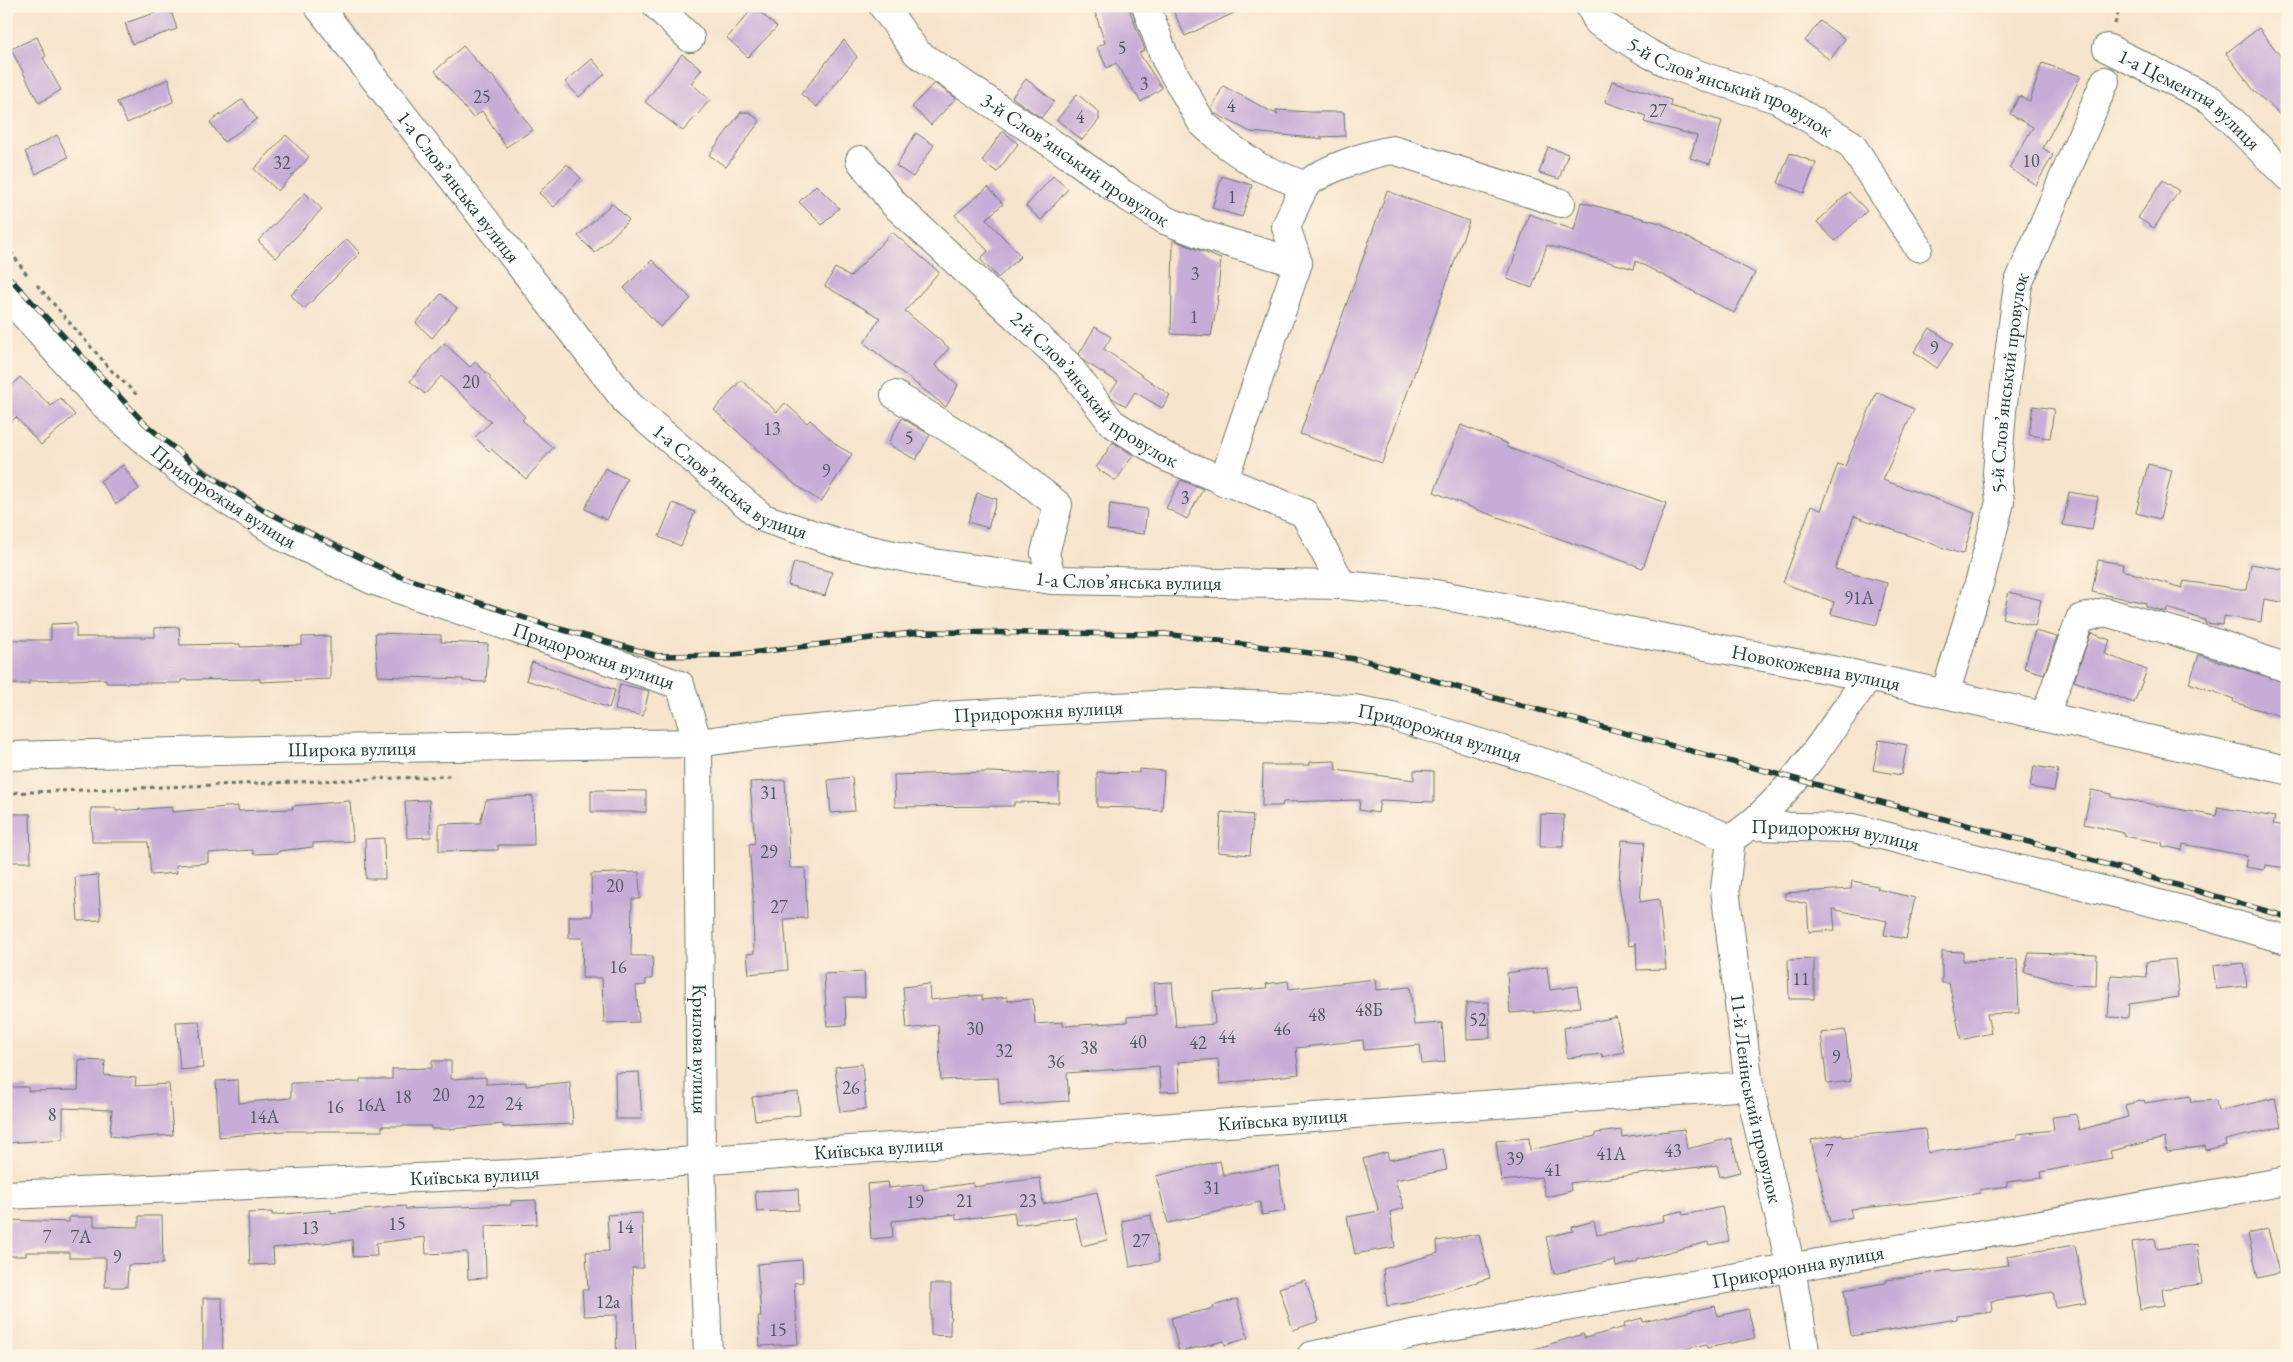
<svg xmlns="http://www.w3.org/2000/svg" width="2293" height="1362" viewBox="0 0 2293 1362" font-family="'EB Garamond',serif">
	<rect width="100%" height="100%" fill="#fcf5e5"/>
	<filter id="ink" filterUnits="userSpaceOnUse"><feTurbulence type="fractalNoise" baseFrequency=".02" numOctaves="2"/><feDisplacementMap in="SourceGraphic" scale="10" xChannelSelector="R" yChannelSelector="G"/><feConvolveMatrix kernelMatrix="1 2 1 2 8 2 1 2 1" color-interpolation-filters="sRGB"/></filter>
	<filter id="wash" filterUnits="userSpaceOnUse"><feTurbulence type="fractalNoise" baseFrequency=".0096" numOctaves="4" result="noise"/><feDisplacementMap in="SourceGraphic" scale="20" xChannelSelector="R" yChannelSelector="G"/><feGaussianBlur stdDeviation="1.12" result="paint"/><feColorMatrix in="noise" values="0 0 0 0 0 0 0 0 0 0 0 0 0 0 0 0 0 1.4 0 .05"/><feComposite in="paint" operator="in"/></filter>
	<g filter="url(#wash)">
		<rect width="100%" height="100%" fill="#f7e4cc"/>
		<g id="blocks">
			<g fill="#c7acd7">
				<polygon points="1093,6 1128,6 1145,50 1139,53 1162,88 1141,102 1116,63 1107,68 1097,47 1105,43"/>
				<polygon points="1171,6 1249,6 1185,36"/>
				<polygon points="754,7 777,27 748,57 727,38"/>
				<polygon points="170,8 177,29 132,44 125,23"/>
				<polygon points="1820,21 1845,39 1830,60 1805,41"/>
				<polygon points="2259,28 2287,65 2287,121 2255,92 2226,53"/>
				<polygon points="37,37 46,56 43,58 61,90 39,103 11,49"/>
				<polygon points="844,40 857,57 817,107 801,94"/>
				<polygon points="463,46 490,76 492,75 533,130 506,147 482,111 473,118 435,71"/>
				<polygon points="682,54 702,69 691,83 710,100 683,131 645,102"/>
				<polygon points="592,59 605,74 579,97 565,82"/>
				<polygon points="2042,63 2081,76 2043,148 2053,155 2036,185 2009,168 2033,127 2010,114 2019,96 2030,101"/>
				<polygon points="169,79 173,102 127,123 117,102"/>
				<polygon points="1026,79 1054,101 1041,118 1012,97"/>
				<polygon points="1612,81 1671,100 1670,106 1722,121 1710,164 1690,158 1697,136 1644,122 1646,116 1605,102"/>
				<polygon points="934,83 956,98 931,125 912,107"/>
				<polygon points="1223,86 1278,115 1276,110 1310,112 1344,112 1345,136 1320,137 1323,139 1251,132 1214,113 1212,108"/>
				<polygon points="1077,94 1099,112 1099,120 1082,140 1057,120"/>
				<polygon points="243,99 257,119 224,142 210,122"/>
				<polygon points="741,112 749,112 760,121 726,167 709,155"/>
				<polygon points="1003,131 1018,144 997,172 982,161"/>
				<polygon points="916,133 934,145 913,177 896,166"/>
				<polygon points="57,135 68,157 36,174 25,152"/>
				<polygon points="286,135 309,157 278,191 254,169"/>
				<polygon points="1548,147 1568,154 1559,179 1539,173"/>
				<polygon points="1790,153 1816,163 1804,193 1778,183"/>
				<polygon points="567,164 581,178 554,207 539,193"/>
				<polygon points="1053,176 1068,189 1041,220 1026,206"/>
				<polygon points="1222,176 1252,185 1242,217 1212,208"/>
				<polygon points="2163,180 2179,191 2154,228 2138,218"/>
				<polygon points="816,185 839,208 822,225 799,202"/>
				<polygon points="988,187 1003,204 986,219 1021,256 998,278 980,259 988,251 955,215"/>
				<polygon points="1387,191 1469,221 1382,463 1300,434"/>
				<polygon points="1849,192 1867,211 1835,241 1817,222"/>
				<polygon points="305,193 322,209 276,258 258,241"/>
				<polygon points="1581,202 1660,223 1755,273 1734,313 1636,261 1634,269 1547,245 1532,288 1507,279 1529,214 1574,230"/>
				<polygon points="612,203 629,220 595,253 578,236"/>
				<polygon points="892,232 939,272 905,311 949,348 935,365 958,385 946,407 864,343 880,318 825,286 835,268 850,277"/>
				<polygon points="347,239 360,253 304,309 291,295"/>
				<polygon points="1173,240 1221,259 1217,300 1218,300 1211,336 1171,334"/>
				<polygon points="652,260 691,299 660,327 624,288"/>
				<polygon points="441,294 457,308 432,338 416,323"/>
				<polygon points="1095,327 1111,337 1104,349 1170,395 1162,408 1135,392 1126,406 1112,398 1109,394 1118,382 1085,362 1079,354"/>
				<polygon points="1930,328 1953,344 1937,368 1914,352"/>
				<polygon points="444,343 470,367 475,362 491,377 489,378 525,417 522,420 553,448 526,479 491,449 489,451 475,437 491,422 441,376 425,394 410,381"/>
				<polygon points="20,377 51,406 60,398 75,415 41,445 16,417 6,427 6,393"/>
				<polygon points="741,380 777,412 785,403 807,423 810,420 838,446 852,454 821,502 796,485 714,410"/>
				<polygon points="1877,392 1914,409 1883,480 1975,513 1964,553 1961,554 1854,516 1835,569 1887,583 1877,625 1831,614 1834,602 1783,583 1811,506 1821,510 1838,464 1845,466"/>
				<polygon points="2033,406 2054,409 2050,438 2029,435"/>
				<polygon points="902,418 930,435 916,460 888,444"/>
				<polygon points="1461,425 1508,444 1506,447 1666,503 1643,568 1475,509 1434,492"/>
				<polygon points="1113,442 1133,455 1116,481 1096,468"/>
				<polygon points="2148,464 2172,470 2160,519 2136,513"/>
				<polygon points="123,465 139,489 116,504 100,481"/>
				<polygon points="605,468 627,479 607,520 585,509"/>
				<polygon points="1181,480 1203,489 1187,519 1166,508"/>
				<polygon points="2069,492 2098,497 2092,530 2063,525"/>
				<polygon points="977,493 997,499 988,528 968,522"/>
				<polygon points="673,503 695,512 681,546 659,537"/>
				<polygon points="1110,504 1147,509 1144,534 1107,530"/>
				<polygon points="2098,560 2123,564 2122,570 2182,588 2184,581 2247,590 2251,564 2287,570 2287,603 2264,599 2261,622 2224,616 2223,625 2205,623 2205,620 2167,608 2166,612 2145,606 2146,603 2092,592"/>
				<polygon points="794,562 832,572 825,596 788,585"/>
				<polygon points="2009,592 2041,600 2035,626 2002,618"/>
				<polygon points="76,623 76,637 155,637 155,628 179,627 180,645 240,644 240,647 302,645 302,637 330,636 330,679 260,682 260,679 181,680 181,683 106,683 106,679 29,681 29,684 6,684 6,640 51,640 51,624"/>
				<polygon points="2035,631 2057,637 2044,674 2024,668"/>
				<polygon points="375,633 441,635 441,642 488,644 486,682 463,681 463,679 378,676"/>
				<polygon points="2091,633 2110,640 2105,654 2147,670 2134,703 2074,681"/>
				<polygon points="2199,655 2287,683 2287,718 2233,702 2234,699 2189,683"/>
				<polygon points="532,662 615,690 609,708 526,680"/>
				<polygon points="620,684 649,691 643,716 615,710"/>
				<polygon points="1879,740 1907,745 1901,775 1873,770"/>
				<polygon points="1335,761 1336,770 1414,780 1414,770 1434,771 1434,802 1380,800 1378,813 1359,810 1360,800 1283,802 1282,806 1262,806 1263,765 1310,765 1310,762"/>
				<polygon points="2034,766 2058,770 2054,791 2030,787"/>
				<polygon points="1139,769 1164,771 1162,811 1137,809 1137,808 1097,807 1097,772 1139,773"/>
				<polygon points="986,772 1059,774 1059,803 1014,802 1014,806 895,807 894,775"/>
				<polygon points="852,777 855,811 831,813 828,780"/>
				<polygon points="785,780 790,868 805,868 807,918 784,919 788,970 749,974 747,954 754,953 753,897 749,844 755,843 750,782"/>
				<polygon points="591,790 646,791 646,812 591,812"/>
				<polygon points="2091,790 2112,794 2111,797 2216,816 2218,807 2275,817 2273,824 2287,826 2287,868 2265,865 2264,870 2245,867 2247,856 2183,844 2182,850 2162,846 2163,843 2124,836 2125,833 2084,824"/>
				<polygon points="533,796 534,845 498,845 498,850 439,851 439,824 480,823 486,800"/>
				<polygon points="429,800 431,837 407,838 405,801"/>
				<polygon points="350,801 353,841 313,843 313,847 279,851 279,853 253,854 253,850 208,853 208,863 176,865 177,873 151,875 148,842 92,842 91,808 116,808 116,811 172,807 172,812 238,806 238,811 293,809 292,806"/>
				<polygon points="1221,812 1253,815 1250,855 1218,852"/>
				<polygon points="8,814 30,814 31,862 8,862"/>
				<polygon points="1541,814 1564,815 1563,847 1540,847"/>
				<polygon points="384,838 385,879 366,879 365,839"/>
				<polygon points="1622,840 1645,842 1640,902 1659,899 1666,969 1637,970 1636,942 1636,945 1629,946 1619,884"/>
				<polygon points="639,872 640,899 632,899 631,956 653,956 652,979 646,979 646,985 636,986 639,1022 604,1023 602,978 582,978 583,938 569,938 569,916 592,916 591,874"/>
				<polygon points="98,875 101,920 78,921 75,877"/>
				<polygon points="1852,881 1878,886 1877,889 1915,898 1906,939 1884,935 1887,921 1833,909 1835,930 1809,932 1807,904 1785,899 1785,893 1851,889"/>
				<polygon points="1942,951 1963,952 1963,961 2017,959 2019,1013 1987,1014 1991,1033 1961,1040 1949,983 1942,983"/>
				<polygon points="2029,953 2097,955 2096,986 2075,985 2024,972"/>
				<polygon points="1814,959 1814,999 1789,999 1788,960"/>
				<polygon points="2175,959 2179,997 2129,1004 2128,1018 2108,1017 2111,975 2147,977 2146,962"/>
				<polygon points="2244,963 2247,986 2216,989 2213,966"/>
				<polygon points="1547,967 1550,990 1577,986 1580,1007 1534,1013 1534,1011 1510,1013 1507,973"/>
				<polygon points="864,972 865,997 845,997 846,1025 827,1026 824,974"/>
				<polygon points="1375,979 1376,990 1410,987 1414,1025 1442,1023 1445,1062 1422,1064 1420,1045 1364,1050 1363,1040 1296,1048 1299,1074 1220,1084 1218,1059 1178,1062 1180,1091 1161,1092 1159,1066 1067,1073 1069,1101 1000,1105 998,1078 941,1080 938,1025 907,1029 903,987 929,984 930,1000 982,995 982,1000 1007,997 1008,1001 1033,999 1035,1024 1063,1022 1063,1026 1127,1022 1127,1017 1156,1015 1154,983 1172,982 1176,1027 1215,1024 1213,992 1267,988 1266,984 1288,981 1289,989"/>
				<polygon points="1489,1002 1490,1038 1467,1039 1466,1003"/>
				<polygon points="1616,1017 1624,1052 1602,1057 1602,1054 1567,1058 1564,1028"/>
				<polygon points="199,1021 203,1068 180,1070 176,1022"/>
				<polygon points="1845,1030 1851,1081 1827,1084 1821,1033"/>
				<polygon points="79,1060 105,1061 104,1075 136,1078 135,1086 169,1084 173,1135 127,1138 110,1136 112,1110 63,1108 63,1139 6,1143 6,1087 28,1087 28,1091 78,1090"/>
				<polygon points="432,1061 451,1061 451,1079 486,1077 486,1084 526,1082 526,1086 570,1082 573,1124 503,1127 503,1124 450,1129 431,1129 431,1126 382,1126 382,1131 285,1131 219,1137 216,1081 238,1080 239,1103 291,1098 291,1083 360,1082 360,1079 392,1079 392,1069 432,1068"/>
				<polygon points="862,1064 866,1109 840,1112 835,1067"/>
				<polygon points="639,1072 642,1119 616,1119 615,1073"/>
				<polygon points="798,1092 800,1115 755,1120 752,1097"/>
				<polygon points="2190,1096 2191,1102 2216,1100 2218,1111 2275,1098 2281,1127 2225,1140 2226,1145 2206,1150 2205,1146 2167,1152 2165,1138 2110,1151 2112,1158 2041,1172 2042,1178 2007,1182 2007,1186 1979,1190 1980,1193 1935,1201 1850,1209 1852,1217 1830,1222 1811,1140 1842,1134 1843,1137 1925,1129 1928,1153 2017,1139 2017,1134 2054,1130 2052,1117 2076,1114 2079,1130 2128,1117 2125,1105 2144,1100 2145,1103"/>
				<polygon points="1684,1129 1687,1149 1731,1138 1740,1172 1720,1177 1717,1165 1640,1174 1570,1183 1571,1191 1546,1197 1541,1177 1501,1181 1496,1141 1529,1138 1530,1150 1596,1136 1596,1133 1621,1130 1622,1137"/>
				<polygon points="1443,1149 1447,1170 1395,1180 1404,1208 1390,1212 1395,1247 1355,1254 1347,1217 1379,1211 1363,1159 1387,1152 1389,1160"/>
				<polygon points="1220,1161 1223,1175 1278,1166 1285,1211 1262,1215 1260,1202 1168,1223 1156,1176"/>
				<polygon points="1040,1178 1043,1204 1097,1192 1107,1240 1082,1246 1075,1217 1016,1225 1014,1212 956,1220 956,1214 892,1221 893,1237 871,1239 867,1184 888,1182 889,1188 923,1184 924,1190 973,1183 973,1187"/>
				<polygon points="798,1189 799,1210 757,1212 755,1191"/>
				<polygon points="536,1200 537,1224 485,1226 486,1278 468,1279 467,1252 426,1254 425,1237 376,1243 377,1256 353,1257 352,1240 273,1248 274,1264 250,1265 248,1213 272,1212 272,1215 331,1210 331,1213 405,1206 406,1209 511,1205 511,1201"/>
				<polygon points="1722,1207 1729,1241 1709,1245 1708,1242 1637,1260 1637,1262 1616,1267 1615,1260 1554,1274 1546,1237 1573,1231 1572,1227 1594,1221 1597,1235 1664,1221 1663,1215 1682,1211 1683,1215"/>
				<polygon points="642,1213 643,1268 632,1268 636,1356 616,1356 617,1315 584,1316 582,1290 588,1290 586,1252 609,1251 607,1215"/>
				<polygon points="1151,1215 1159,1261 1130,1267 1122,1221"/>
				<polygon points="139,1216 162,1216 163,1264 128,1265 127,1287 105,1287 106,1258 69,1258 69,1252 26,1252 26,1256 6,1256 6,1220 69,1222 69,1217 94,1217 94,1226 139,1227"/>
				<polygon points="2268,1229 2279,1273 2258,1278 2248,1234"/>
				<polygon points="1479,1234 1490,1278 1407,1303 1387,1306 1383,1269 1438,1253 1437,1241"/>
				<polygon points="2155,1239 2157,1249 2197,1244 2202,1284 2162,1289 2164,1305 2140,1309 2132,1242"/>
				<polygon points="2075,1245 2086,1303 2056,1308 2053,1292 1991,1301 1992,1312 1957,1316 1957,1319 1851,1336 1844,1290 1886,1283 1886,1280 1950,1270 1951,1272 2009,1265 2007,1256"/>
				<polygon points="802,1260 803,1282 794,1283 798,1344 760,1346 758,1317 761,1317 757,1264"/>
				<polygon points="1305,1280 1319,1321 1293,1330 1279,1288"/>
				<polygon points="931,1284 951,1284 950,1336 931,1335"/>
				<polygon points="203,1298 222,1298 223,1356 203,1356"/>
				<polygon points="1237,1299 1248,1338 1225,1345 1224,1341 1179,1352 1171,1318 1214,1308 1213,1306"/>
				<polygon points="1715,1306 1718,1316 1748,1309 1755,1338 1707,1348 1706,1344 1655,1356 1529,1356 1528,1351 1583,1334 1585,1338 1625,1327 1624,1323 1642,1318 1643,1322"/>
			</g>
		</g>
	</g>
	<g filter="url(#ink)">
		<use href="#blocks" fill-opacity="0" stroke="#6b7769" stroke-width="1"/>
		<g fill="none" stroke-linecap="round" stroke-linejoin="round">
			<g stroke="#6b7769" stroke-width="30">
				<g id="minor">
					<path id="s1" d="M318 6 629 405 763 518 842 544 926 562 1052 580 1342 585 1430 593 1868 677 2287 770"/>
					<polyline points="657,6 690,38"/>
					<path id="s2" d="M883 6 917 53 1069 155 1123 194 1165 220 1206 236 1298 263"/>
					<polyline points="1146,6 1165,58 1202,123 1227,145 1259,167 1305,186"/>
					<path id="s3" d="M1590 6 1598 22 1648 53 1670 64 1708 78 1777 99 1851 144 1918 247"/>
					<path id="s4" d="M2107 48 2211 100 2287 176"/>
					<path id="s5" d="M860 160 894 204 1067 364 1112 423 1166 457 1304 513 1342 585"/>
					<path id="s6" d="M6 294 101 402 177 468 285 538 372 580 680 685 698 743 701 1162 708 1356"/>
					<polyline points="895,395 1006,464 1058,505 1045,553 1052,580"/>
					<path d="M1223 482 1298 263 1286 227C1292 214 1297 200 1304 188 1315 171 1372 153 1393 150L1561 203"/>
					<path id="s7" d="M1945 694 1981 577 2000 502 1997 473 2002 411 2018 284 2105 81"/>
					<polyline points="2045,716 2080,619 2105,612 2222,645 2287,668"/>
					<path id="s8" d="M6 756 263 750 698 743 756 735 958 715 1196 703 1354 709 1392 716 1567 770 1731 839C1789 800 1828 733 1868 677"/>
					<path id="s9" d="M1751 826 1853 828 2199 914 2287 940"/>
					<path id="s10" d="M1731 839 1725 889 1749 1086 1791 1268 1806 1356"/>
					<path id="s11" d="M6 1195 512 1174 1749 1086"/>
					<path id="s12" d="M1311 1356 1417 1333 2287 1181"/>
				</g>
			</g>
			<g stroke="#6b7769" stroke-width="3" stroke-dasharray="4 4" stroke-linecap="butt">
				<polyline points="2115,24 2120,6"/>
				<polyline points="6,245 27,275"/>
				<polyline points="37,285 112,371 137,395"/>
				<polyline points="6,793 450,776"/>
			</g>
			<use href="#minor" stroke="#fff" stroke-width="28"/>
			<g stroke="#1f3d34" stroke-width="5.5">
				<polyline id="rail" points="6,274 145,424 202,471 263,510 396,575 549,626 658,656 734,655 920,632 1166,634 1363,660 1491,697 2022,840 2287,917"/>
			</g>
			<use href="#rail" stroke="#fcf5e5" stroke-width="4" stroke-dasharray="11" stroke-linecap="butt"/>
		</g>
	</g>
	<g text-anchor="middle" stroke-width="4.5" stroke-linejoin="round" paint-order="stroke">
		<g font-size="18" fill="#49595d">
			<text x="1122" y="54">5</text>
			<text x="1144" y="90">3</text>
			<text x="482" y="103">25</text>
			<text x="1231" y="112">4</text>
			<text x="1658" y="117">27</text>
			<text x="1080" y="123">4</text>
			<text x="2031" y="167">10</text>
			<text x="282" y="169">32</text>
			<text x="1232" y="203">1</text>
			<text x="1195" y="280">3</text>
			<text x="1194" y="323">1</text>
			<text x="1934" y="354">9</text>
			<text x="471" y="388">20</text>
			<text x="772" y="435">13</text>
			<text x="909" y="444">5</text>
			<text x="826" y="477">9</text>
			<text x="1185" y="504">3</text>
			<text x="1859" y="604">91А</text>
			<text x="769" y="799">31</text>
			<text x="769" y="858">29</text>
			<text x="615" y="892">20</text>
			<text x="779" y="913">27</text>
			<text x="618" y="973">16</text>
			<text x="1801" y="985">11</text>
			<text x="1369" y="1016">48Б</text>
			<text x="1317" y="1021">48</text>
			<text x="1478" y="1026">52</text>
			<text x="975" y="1035">30</text>
			<text x="1282" y="1035">46</text>
			<text x="1227" y="1043">44</text>
			<text x="1138" y="1048">40</text>
			<text x="1198" y="1049">42</text>
			<text x="1089" y="1054">38</text>
			<text x="1004" y="1057">32</text>
			<text x="1836" y="1063">9</text>
			<text x="1056" y="1068">36</text>
			<text x="851" y="1094">26</text>
			<text x="441" y="1101">20</text>
			<text x="403" y="1103">18</text>
			<text x="476" y="1108">22</text>
			<text x="514" y="1110">24</text>
			<text x="371" y="1111">16А</text>
			<text x="335" y="1113">16</text>
			<text x="52" y="1121">8</text>
			<text x="264" y="1123">14А</text>
			<text x="1673" y="1157">43</text>
			<text x="1829" y="1157">7</text>
			<text x="1611" y="1160">41А</text>
			<text x="1515" y="1165">39</text>
			<text x="1553" y="1176">41</text>
			<text x="1212" y="1194">31</text>
			<text x="965" y="1207">21</text>
			<text x="1028" y="1207">23</text>
			<text x="915" y="1208">19</text>
			<text x="397" y="1230">15</text>
			<text x="625" y="1233">14</text>
			<text x="310" y="1234">13</text>
			<text x="47" y="1243">7</text>
			<text x="81" y="1243">7А</text>
			<text x="1141" y="1247">27</text>
			<text x="117" y="1263">9</text>
			<text x="608" y="1308">12а</text>
			<text x="778" y="1336">15</text>
		</g>
		<g font-size="20" fill="#1f3d34" stroke="#fcf5e5">
			<text dy="7" stroke="none"><textPath href="#s3" startOffset="166">5-й Слов’янський провулок</textPath></text>
			<text dy="7" stroke="none"><textPath href="#s4" startOffset="98">1-а Цементна вулиця</textPath></text>
			<text dy="7" stroke="none"><textPath href="#s2" startOffset="249">3-й Слов’янський провулок</textPath></text>
			<text dy="7" stroke="none"><textPath href="#s1" startOffset="229">1-а Слов’янська вулиця</textPath></text>
			<text dy="7" stroke="none"><textPath href="#s7" startOffset="320">5-й Слов’янський провулок</textPath></text>
			<text dy="7" stroke="none"><textPath href="#s5" startOffset="330">2-й Слов’янський провулок</textPath></text>
			<text dy="7" stroke="none"><textPath href="#s1" startOffset="634">1-а Слов’янська вулиця</textPath></text>
			<text dy="7" stroke="none"><textPath href="#s6" startOffset="299">Придорожня вулиця</textPath></text>
			<text dy="7" stroke="none"><textPath href="#s1" startOffset="1054">1-а Слов’янська вулиця</textPath></text>
			<text dy="7" stroke="none"><textPath href="#s6" startOffset="704">Придорожня вулиця</textPath></text>
			<text dy="7" stroke="none"><textPath href="#s1" startOffset="1749">Новокожевна вулиця</textPath></text>
			<text dy="7" stroke="none"><textPath href="#s8" startOffset="1034">Придорожня вулиця</textPath></text>
			<text dy="7" stroke="none"><textPath href="#s8" startOffset="1439">Придорожня вулиця</textPath></text>
			<text dy="7" stroke="none"><textPath href="#s8" startOffset="346">Широка вулиця</textPath></text>
			<text dy="7" stroke="none"><textPath href="#s9" startOffset="85">Придорожня вулиця</textPath></text>
			<text dy="7" stroke="none"><textPath href="#s6" startOffset="1162">Крилова вулиця</textPath></text>
			<text dy="7" stroke="none"><textPath href="#s10" startOffset="262">11-й Ленінський провулок</textPath></text>
			<text dy="7" stroke="none"><textPath href="#s11" startOffset="1279">Київська вулиця</textPath></text>
			<text dy="7" stroke="none"><textPath href="#s11" startOffset="874">Київська вулиця</textPath></text>
			<text dy="7" stroke="none"><textPath href="#s11" startOffset="469">Київська вулиця</textPath></text>
			<text dy="7" stroke="none"><textPath href="#s12" startOffset="495">Прикордонна вулиця</textPath></text>
		</g>
	</g>
	<rect width="2293" height="1362" fill="none" stroke="#fcf5e5" stroke-width="25"/>
</svg>
